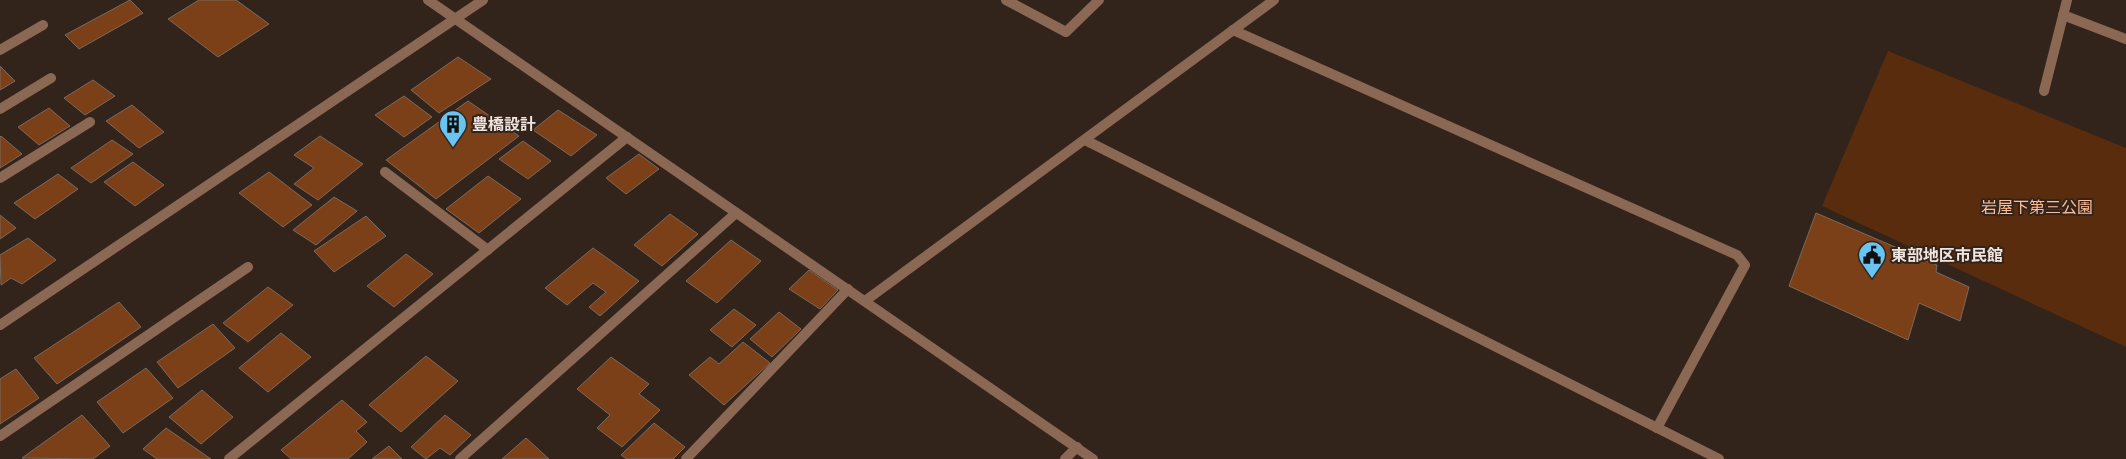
<svg xmlns="http://www.w3.org/2000/svg" width="2126" height="459" viewBox="0 0 2126 459" font-family="Montserrat,'Noto Sans JP',sans-serif">
	<rect width="100%" height="100%" fill="#33241b"/>
	<polygon fill="#582c0d" points="1888,51 2126,148 2126,347 1822,206"/>
	<g fill="#7b4018" stroke="#7b695f">
		<polygon points="130,0 143,13 79,49 65,35"/>
		<polygon points="199,0 236,0 269,24 218,57 168,19"/>
		<polygon points="458,57 491,79 439,113 411,90"/>
		<polygon points="0,66 15,81 0,90"/>
		<polygon points="93,80 115,96 85,115 64,98"/>
		<polygon points="404,96 432,117 404,137 375,115"/>
		<polygon points="468,101 519,136 436,199 386,160"/>
		<polygon points="132,105 164,132 139,148 106,121"/>
		<polygon points="49,108 70,126 39,145 18,127"/>
		<polygon points="558,110 597,135 571,156 533,130"/>
		<polygon points="1,136 22,154 0,168 0,137"/>
		<polygon points="320,136 363,164 318,200 294,184 314,168 294,155"/>
		<polygon points="112,140 133,154 91,183 71,168"/>
		<polygon points="523,141 551,161 528,179 499,159"/>
		<polygon points="639,154 659,169 626,194 606,178"/>
		<polygon points="133,162 164,185 135,206 104,182"/>
		<polygon points="269,172 312,205 283,227 239,193"/>
		<polygon points="58,174 78,189 35,219 14,203"/>
		<polygon points="488,176 521,199 479,233 446,209"/>
		<polygon points="334,197 357,211 316,245 293,230"/>
		<polygon points="1816,213 1937,265 1936,272 1969,287 1960,321 1919,303 1908,340 1789,286"/>
		<polygon points="670,214 698,234 662,266 634,245"/>
		<polygon points="0,215 16,228 0,239"/>
		<polygon points="366,216 386,236 334,272 314,251"/>
		<polygon points="28,238 56,260 22,284 11,278 1,285 0,255"/>
		<polygon points="731,240 761,261 717,303 686,281"/>
		<polygon points="593,248 639,281 600,316 589,307 606,292 593,283 567,305 545,288"/>
		<polygon points="406,254 433,274 394,307 367,286"/>
		<polygon points="809,270 838,290 820,309 789,289"/>
		<polygon points="268,287 293,305 248,342 223,323"/>
		<polygon points="119,302 141,327 57,384 34,358"/>
		<polygon points="734,309 756,325 732,347 710,330"/>
		<polygon points="779,312 801,329 772,357 750,339"/>
		<polygon points="213,324 235,348 178,388 157,362"/>
		<polygon points="281,333 311,357 268,392 239,368"/>
		<polygon points="743,342 770,363 724,405 689,375 710,357 719,364"/>
		<polygon points="426,356 458,381 401,432 369,405"/>
		<polygon points="611,357 649,384 639,394 660,410 622,447 597,428 610,415 577,389"/>
		<polygon points="146,368 173,398 123,433 97,402"/>
		<polygon points="16,369 39,398 0,424 0,379"/>
		<polygon points="202,390 233,417 201,444 169,417"/>
		<polygon points="342,400 367,422 356,431 367,442 348,459 291,459 281,450"/>
		<polygon points="82,415 110,446 93,459 22,458"/>
		<polygon points="445,415 471,435 450,455 440,448 426,459 411,447"/>
		<polygon points="654,423 685,447 673,459 627,459 621,455"/>
		<polygon points="166,428 211,459 157,459 143,449"/>
		<polygon points="526,438 549,459 502,459"/>
		<polygon points="389,446 402,459 372,459"/>
	</g>
	<g fill="none" stroke-linecap="round" stroke-linejoin="round">
		<g stroke="#8b6853" stroke-width="10">
			<polyline points="1006,0 1066,32 1099,0"/>
			<polyline points="2063,15 2126,39"/>
			<polyline points="1233,30 1737,255 1745,265 1657,428"/>
			<polyline points="0,50 43,25"/>
			<polyline points="2044,91 2067,0"/>
			<polyline points="0,109 51,78"/>
			<polyline points="1085,140 1719,459"/>
			<polyline points="385,172 488,250"/>
			<polyline points="0,178 90,122"/>
			<polyline points="865,301 1274,0"/>
			<polyline points="0,325 483,0"/>
			<polyline points="0,436 248,267"/>
			<polyline points="229,459 627,137"/>
			<polyline points="460,459 736,213"/>
			<polyline points="686,459 848,289"/>
			<polyline points="1065,459 1077,447"/>
		</g>
		<polyline stroke="#8b6853" stroke-width="10" points="428,0 1093,459"/>
	</g>
	<defs>
		<g id="building-pin" transform="scale(1.4375)"><path d="M0 17L-7.5 6A9.5 9.5 0 1 1 7.5 6Z" fill="#68c4f0" stroke="#33241b"/><path d="M-4-6H4V6H1V3H-1V6H-4ZM-2.5-4.3h1.7v1.8h-1.7ZM.8-4.3h1.7v1.8H.8ZM-2.5-1h1.7V.8h-1.7ZM.8-1h1.7V.8H.8Z" fill="#111"/></g>
		<g id="civic-pin" transform="scale(1.4375)"><path d="M0 17L-7.5 6A9.5 9.5 0 1 1 7.5 6Z" fill="#68c4f0" stroke="#33241b"/><path d="M-.6-6.5H3V-4.5H.6V-3L4-1V1h2V6H-6V1h2V-1L-.6-3ZM-1.2 2.5V6h2.4V2.5Z" fill="#111"/></g>
	</defs>
	<g fill-rule="evenodd">
		<use href="#building-pin" x="453" y="124"/>
		<use href="#civic-pin" x="1872" y="255"/>
	</g>
	<g text-anchor="middle" stroke-width="4" stroke-linejoin="round" paint-order="stroke">
		<g font-size="16" font-weight="bold" fill="#efe4de" stroke="#33241b" text-anchor="start">
			<text x="472" y="130">豊橋設計</text>
			<text x="1891" y="261">東部地区市民館</text>
		</g>
		<g font-size="16" fill="#febd98" stroke="#33241b">
			<text x="2037" y="213">岩屋下第三公園</text>
		</g>
	</g>
</svg>
